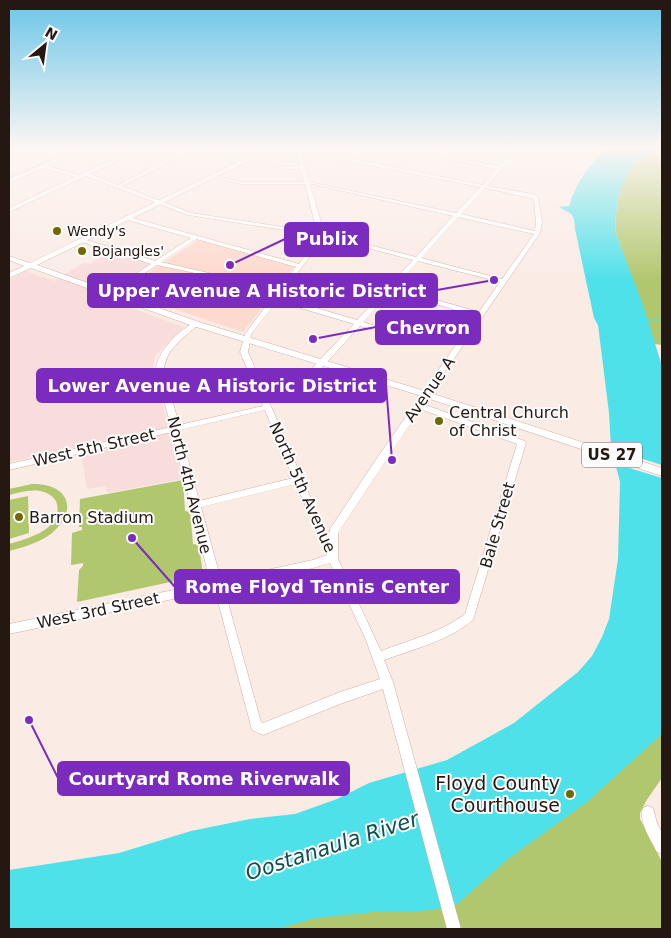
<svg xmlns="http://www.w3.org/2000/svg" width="671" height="938" viewBox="0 0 671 938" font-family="'DejaVu Sans',sans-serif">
	<rect width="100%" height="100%" fill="#faebe5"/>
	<polygon fill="#fed9cd" points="198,240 294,267 243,332 120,291"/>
	<polygon fill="#f8dddc" points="110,251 150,264 100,297 184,327 155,356 153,368 182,479 107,493 106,486 87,489 80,447 9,462 9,280 26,271 54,281 85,262 90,264"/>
	<g fill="#b1c76e">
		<path d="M659 148H662V345L655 344 616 234C614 212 619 179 636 163 642 156 651 153 659 148Z"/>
		<polygon points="183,480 185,511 190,512 193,544 199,545 203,575 77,602 79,570 83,566 83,563 71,565 72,533 82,530 82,527 79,527 80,499"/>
		<path d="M32 484C67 483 80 509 52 533 39 543 24 547 9 551V544C28 539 66 528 56 501 45 485 24 491 9 495V489Z"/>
		<polygon points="28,496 29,533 9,539 9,500"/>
		<polygon points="662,660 662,778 646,801 640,813 640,819 662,862 662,929 22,929 147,903"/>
	</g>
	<path fill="#4fe1ea" d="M606 148H659C651 153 642 156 636 163 619 179 614 212 616 234L644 308 662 366V734L587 802 508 859 454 907 413 912H374L316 918 276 929H9V870L119 853 191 831 250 819 295 814 337 799 369 783 447 760 514 723 578 672 592 656 602 637 609 619 618 559 620 482 611 447 609 413 598 325 594 318 575 229C575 212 570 214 559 207L569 206C575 184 590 164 606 148Z"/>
	<polygon fill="#faebe5" points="608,448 662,465 662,478 613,463"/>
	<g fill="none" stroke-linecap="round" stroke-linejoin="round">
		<polyline stroke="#4fe1ea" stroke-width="1" points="649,320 662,320"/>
		<g stroke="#d1ada1" stroke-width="1">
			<g id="minor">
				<path d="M80 148 120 157 138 148H144L90 174 118 185 190 148H198L243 162V164H241L195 150 122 186 191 213 317 232 305 184H241L211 177 213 176 241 182H304L300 169H285L245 160 247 159 285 167 300 166 295 148H299L483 185 497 169 388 148H398L499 166 509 156 469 151 471 150 511 154 516 148 520 149 487 186 533 194 538 197 542 222 540 233 423 404 525 441 526 443 473 620C448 641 414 649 384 660L393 682 461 929H447L383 689 340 704 263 735 252 730 215 590 9 634V624L212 582 208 573 172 432 9 470V464L171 427 156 369C158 351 179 329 196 322L199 324 198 325C184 337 166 349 164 369L179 425 263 406 240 352 245 334 271 299 209 276 157 265 111 295H107V293L151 264 79 241V239H83L155 261 191 238 124 219V217L126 216 299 264 316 241V235L188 215 86 176 9 212V208L75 177 43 168 11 182H9V179ZM81 151 116 158 79 175 47 166ZM300 152 480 187 456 213 309 182ZM310 184H312L453 216 416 257 322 233 323 229ZM485 188 534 199 536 222 535 231 461 214ZM458 217 534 234 502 279 421 258ZM322 236 413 260 357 320 279 297 321 242ZM196 239 296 267 274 295 213 274 161 262ZM418 261 500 282 479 312 394 288ZM391 291 476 316 375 461 330 529 328 538 267 397 297 390 306 385 360 326 403 338H407V336L363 322ZM277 301 354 324 300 381 292 386 265 392 248 352 251 334ZM420 409 517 444 465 614C440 633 409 640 381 651L338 559V533ZM265 410 293 478 199 501 180 430ZM296 484 327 555 313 560 221 580 201 507ZM330 563 366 640 380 679 340 692 263 723 261 722 224 588 313 568Z"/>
				<path d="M648 806 653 808 657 823 662 833V854L657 852C651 840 638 821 643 808Z"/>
			</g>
		</g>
		<g stroke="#d1ada1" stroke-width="1">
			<polygon id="major" points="267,148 275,148 37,265 199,322 415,388 662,468 662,476 409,392 193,326 31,268 9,278 9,273 24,266 9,260 9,256 30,263"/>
		</g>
		<use href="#minor" fill="#fff" fill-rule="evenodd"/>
		<use href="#major" fill="#fff" fill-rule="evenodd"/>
	</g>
	<linearGradient id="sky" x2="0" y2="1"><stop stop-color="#6bc6e9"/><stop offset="0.53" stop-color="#fdf6f3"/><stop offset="1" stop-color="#fdf6f3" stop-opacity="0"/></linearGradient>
	<rect width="671" height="280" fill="url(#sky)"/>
	<g fill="#716900" stroke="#fcfcfc" stroke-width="2">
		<circle cx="57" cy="231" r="5"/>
		<circle cx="82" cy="251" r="5"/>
		<circle cx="439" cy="421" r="5"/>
		<circle cx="19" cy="517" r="5"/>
		<circle cx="570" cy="794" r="5"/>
	</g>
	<g text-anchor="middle" stroke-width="4" stroke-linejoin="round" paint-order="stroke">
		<g font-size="14" fill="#251813" stroke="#fcfcfc" text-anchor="start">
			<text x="67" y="236">Wendy's</text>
			<text x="92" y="256">Bojangles'</text>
		</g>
		<rect fill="#fcfcfc" stroke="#665c59" stroke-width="1" x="582" y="442.5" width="60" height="25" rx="4"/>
		<g font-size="15" font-weight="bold" fill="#251813">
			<text x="612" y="460">US 27</text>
		</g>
		<g font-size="16" fill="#251813" stroke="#fcfcfc">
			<text transform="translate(429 389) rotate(-55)" y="6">Avenue A</text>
			<text transform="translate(94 447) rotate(-13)" y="6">West 5th Street</text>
			<text transform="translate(190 485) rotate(76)" y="6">North 4th Avenue</text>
			<text transform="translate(303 487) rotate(66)" y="6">North 5th Avenue</text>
			<text transform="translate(497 525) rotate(-74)" y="6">Bale Street</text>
			<text transform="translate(98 610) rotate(-12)" y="6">West 3rd Street</text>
		</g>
		<g font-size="16" fill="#251813" stroke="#fcfcfc" text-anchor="start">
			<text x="449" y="418">Central Church<tspan x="449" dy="18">of Christ</tspan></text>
			<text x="29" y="523">Barron Stadium</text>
		</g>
		<g font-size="19" fill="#251813" stroke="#fcfcfc" text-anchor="end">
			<text x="560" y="790">Floyd County<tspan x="560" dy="22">Courthouse</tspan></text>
		</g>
		<g font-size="21" font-style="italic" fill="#104f53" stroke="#fcfcfc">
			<text transform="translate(332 846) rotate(-18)" y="7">Oostanaula River</text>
		</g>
	</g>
	<path fill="none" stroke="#7b2cbf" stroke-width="2" d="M230 265L285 239M494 280L437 290M313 339L376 327M392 460L386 385M132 538L175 587M29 720L58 778"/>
	<g fill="#7b2cbf" stroke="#fcfcfc" stroke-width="2">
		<circle cx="230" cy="265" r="5"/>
		<circle cx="494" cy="280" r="5"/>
		<circle cx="313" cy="339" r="5"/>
		<circle cx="392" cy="460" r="5"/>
		<circle cx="132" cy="538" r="5"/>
		<circle cx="29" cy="720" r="5"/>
	</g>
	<g fill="#7b2cbf" stroke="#7b2cbf" stroke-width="2">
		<rect x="285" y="223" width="83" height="33" rx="5"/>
		<rect x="88" y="274" width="349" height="33" rx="5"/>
		<rect x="376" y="311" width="104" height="33" rx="5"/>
		<rect x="37" y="369" width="349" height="33" rx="5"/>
		<rect x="175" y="570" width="284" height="33" rx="5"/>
		<rect x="58" y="762" width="291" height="33" rx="5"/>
	</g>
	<g font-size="18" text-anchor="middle" font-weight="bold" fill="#fff">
		<text x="327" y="245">Publix</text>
		<text x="262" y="297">Upper Avenue A Historic District</text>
		<text x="428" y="334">Chevron</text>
		<text x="212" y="392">Lower Avenue A Historic District</text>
		<text x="317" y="593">Rome Floyd Tennis Center</text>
		<text x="204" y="785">Courtyard Rome Riverwalk</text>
	</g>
	<rect width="671" height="938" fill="none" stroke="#251813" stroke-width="20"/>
	<g transform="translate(45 45) rotate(29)" stroke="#fcfcfc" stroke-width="4" paint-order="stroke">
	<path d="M0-4L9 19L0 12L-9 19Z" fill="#251813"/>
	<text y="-8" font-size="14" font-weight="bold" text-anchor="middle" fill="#251813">N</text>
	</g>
</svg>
